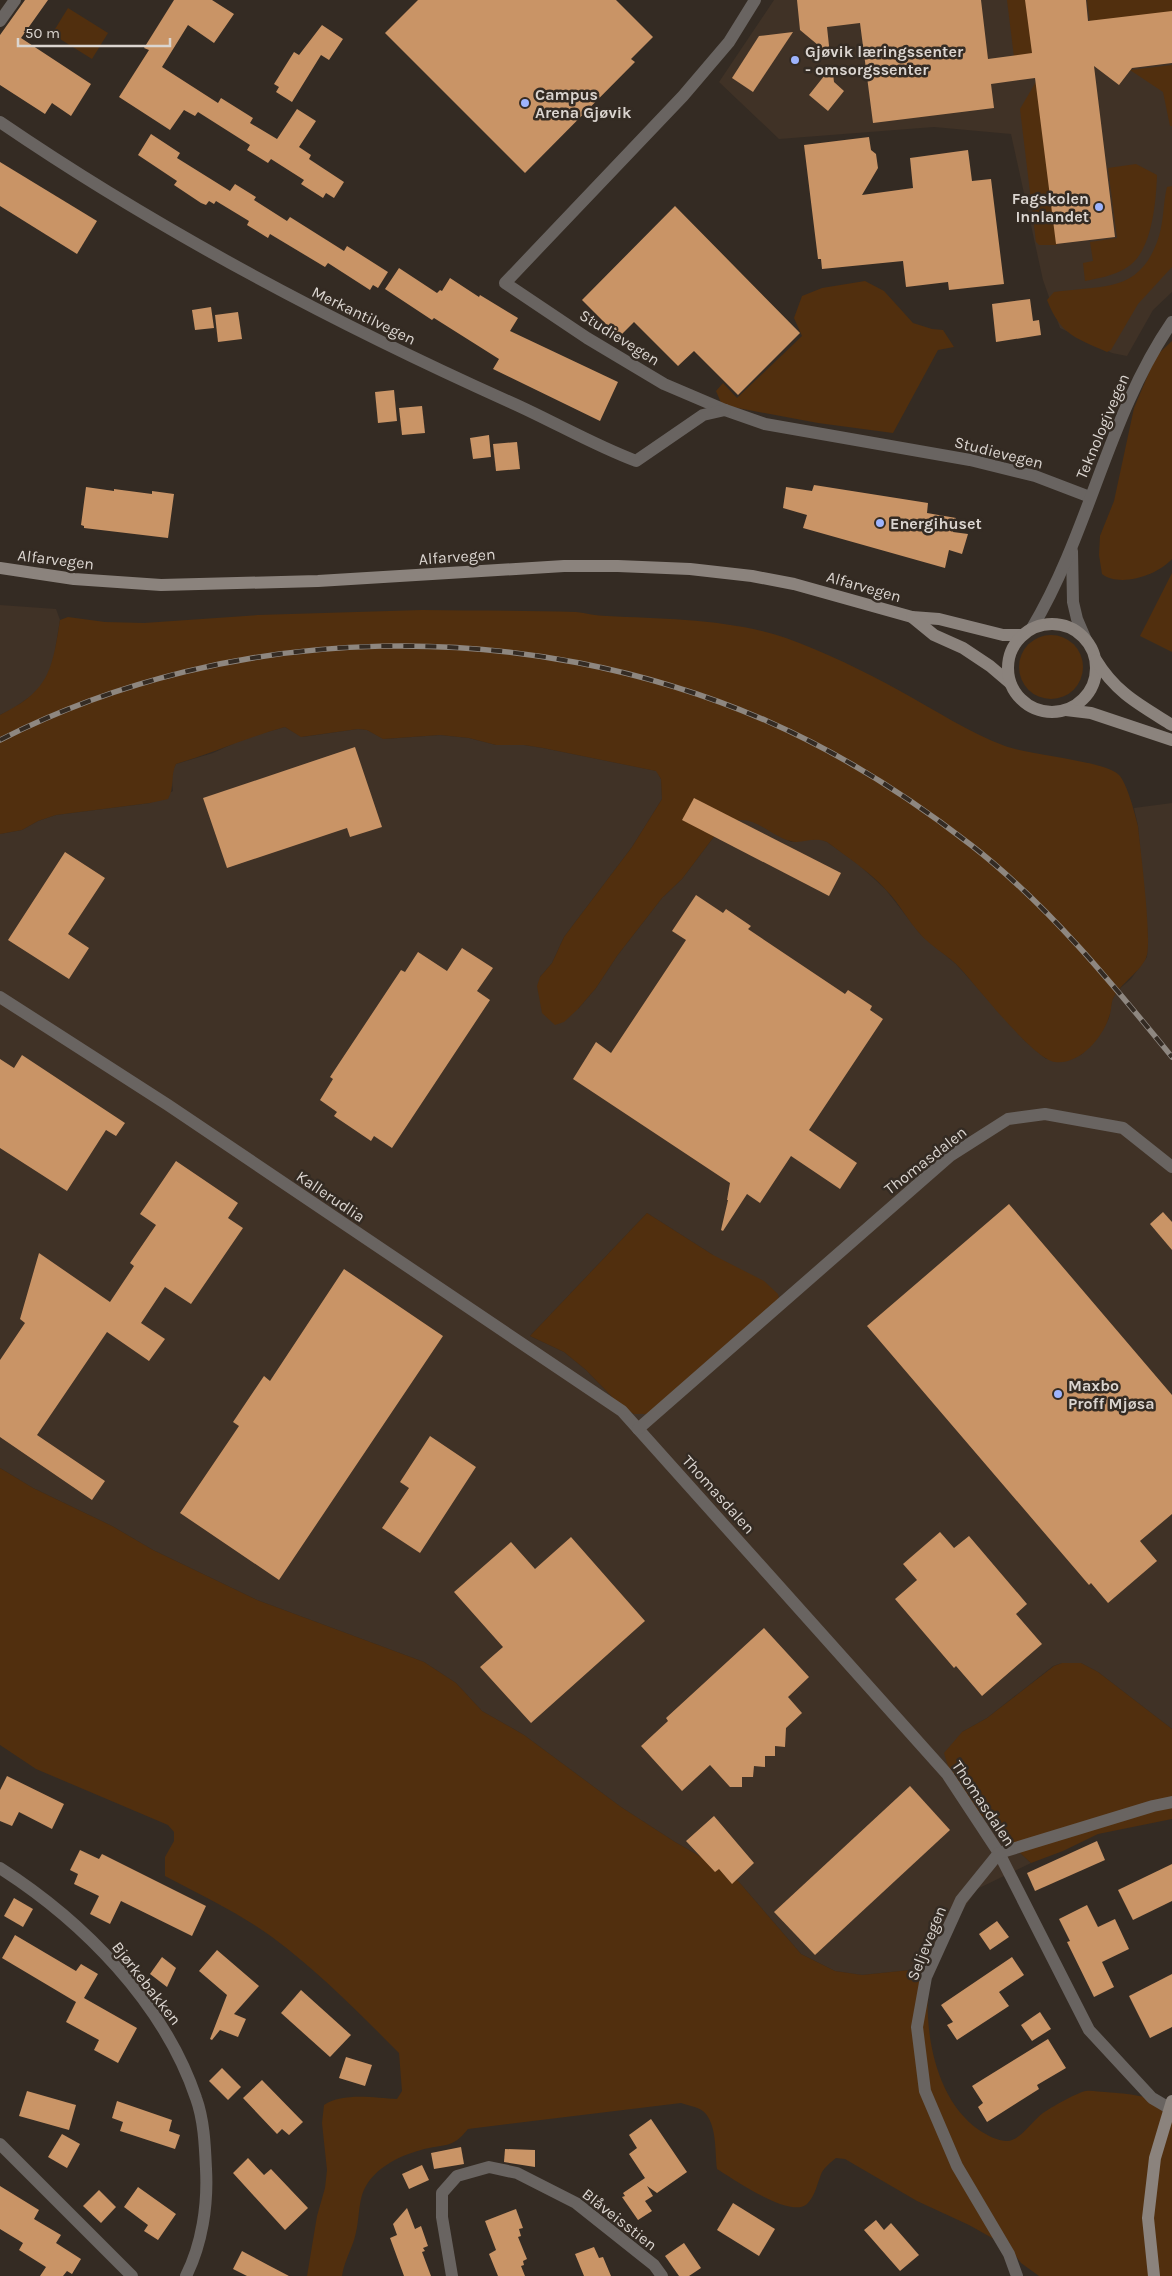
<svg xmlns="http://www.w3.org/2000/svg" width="1172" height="2276" viewBox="0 0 1172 2276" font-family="Karla,sans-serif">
	<rect width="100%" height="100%" fill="#342b23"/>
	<g fill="#403226" fill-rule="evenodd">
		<polygon points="774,0 1172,0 1172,292 1153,310 1127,356 1112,353 1060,328 1043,280 1011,134 934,127 779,139 719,82"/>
		<polygon points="0,605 56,609 60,620 54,657 48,675 38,691 14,708 0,715"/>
		<path d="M285 727 302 737 358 729 367 730 384 739 440 735 469 738 496 745H524L543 748 657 771 661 779 662 799 632 847 564 937 552 963 540 977 578 1009 596 988 617 956 662 898 682 879 722 826 731 821 749 819 791 842 818 838 827 842 858 864 886 890 921 935 956 964 1025 1041 1046 1059 1081 1055 1100 1034 1109 1018 1112 1000 1117 991 1131 979 1147 957 1148 938 1138 826 1134 808 1172 803V1729L1098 1672 1081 1663H1062L1053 1666 987 1718 962 1732 989 1824 1031 1863 977 1889 956 1920 930 1971 910 1970 862 1975 835 1971 801 1954 739 1882 724 1870 675 1842 621 1807 524 1735 482 1711 456 1683 424 1662 257 1600 153 1550 112 1526 33 1488 0 1468V834L22 830 38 821 56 815 150 803 173 791 171 772 176 764 213 753 248 737ZM647 1213 713 1255 654 1414H634L619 1404 586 1370 564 1352 530 1336Z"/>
	</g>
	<g fill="#512f0e">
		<polygon points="1007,0 1027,0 1034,54 1014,57"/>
		<polygon points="1087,0 1172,0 1172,18 1090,22"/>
		<polygon points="68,8 108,33 92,59 52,34"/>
		<polygon points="1172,65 1172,126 1170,126 1163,92 1130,70"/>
		<polygon points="1037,80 1057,245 1039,245 1036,242 1020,109"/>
		<path d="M1136 164 1157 175C1156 202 1152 254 1126 268 1113 276 1099 278 1085 281L1083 263 1093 261 1090 242 1117 238 1108 168Z"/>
		<path d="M1172 186V267L1138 304 1111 350 1107 352C1074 337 1061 335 1047 300L1054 292C1103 285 1141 294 1159 236 1164 220 1163 203 1167 187Z"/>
		<polygon points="865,281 884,291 913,323 932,329 943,330 954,347 938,350 893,433 818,423 722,405 716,391 723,383 737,398 802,336 794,318 802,296 822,288"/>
		<path d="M1172 341V559C1158 575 1120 588 1102 574L1099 555 1100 536 1114 501 1134 408 1156 356Z"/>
		<polygon points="1172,573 1172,652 1140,636"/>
		<path d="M422 610C473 611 525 610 576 612 586 613 596 616 607 616 665 619 731 619 786 638 825 652 864 671 900 691 935 710 968 732 1005 746 1029 755 1106 761 1119 775 1127 783 1135 814 1138 826 1140 847 1153 945 1146 958 1139 974 1116 986 1112 1002 1111 1007 1111 1012 1109 1017 1102 1039 1079 1065 1055 1062 1032 1059 975 983 956 964 945 954 931 946 921 935 908 921 899 903 886 890 869 871 847 857 827 842 813 836 801 845 790 841 765 833 750 809 722 826L682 879 662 898 617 956 596 988 578 1009 564 1022 555 1025 542 1013 537 986 540 977 552 963 564 937 632 847 662 799 661 779 656 771 543 748 524 745H496L469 738 440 735 383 739 367 730 358 729 301 737 285 727C248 737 213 753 176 764 170 776 175 787 168 799L150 803 56 815 38 821 22 830 0 834V715C49 691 52 671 60 620L68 617 105 622 144 623 258 615Z"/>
		<circle cx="1051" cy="667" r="32"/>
		<polygon points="647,1213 713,1255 764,1281 778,1294 780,1303 654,1414 634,1414 619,1404 586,1370 564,1352 530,1336"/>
		<path d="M0 1468 33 1488 112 1526 153 1550 257 1600 424 1662 456 1683 482 1711 524 1735 621 1807 675 1842 724 1870 739 1882 801 1954 835 1971 862 1975 910 1970 930 1971C922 2024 933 2098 979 2130 987 2135 997 2141 1007 2141 1021 2140 1032 2121 1043 2113 1050 2108 1078 2092 1086 2091 1092 2090 1099 2092 1105 2092 1132 2094 1146 2096 1172 2105V2276H1039L1021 2263 1010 2248 969 2225 917 2201 845 2159 836 2158C831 2162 825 2167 822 2172 817 2183 816 2195 807 2204 791 2219 733 2179 717 2169 715 2153 717 2128 706 2114 701 2107 689 2106 681 2103L468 2129C451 2150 445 2143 421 2150 398 2156 370 2170 362 2195 358 2209 359 2225 354 2240 350 2252 344 2263 342 2276H307L317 2216 325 2188 327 2170 322 2123 324 2105C343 2092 375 2098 397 2099L402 2091 399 2053C358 2012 318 1971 272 1937 239 1913 201 1895 165 1876V1857L174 1841V1832L168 1825 36 1769 0 1745Z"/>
		<path d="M1062 1663H1081L1098 1672 1172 1729V1819L1098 1834 1063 1851 1031 1863C999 1833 955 1797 944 1753L962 1732 987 1718 1054 1666Z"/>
	</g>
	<g fill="#c99466">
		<polygon points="25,0 48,0 21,38 91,84 71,116 52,103 45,114 0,85 0,35"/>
		<polygon points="174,0 212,0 234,14 214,43 188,25 162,67 218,103 221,98 253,118 250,123 277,139 297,109 316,121 299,147 311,155 309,159 344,182 334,198 326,193 323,198 301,184 304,180 271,159 268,163 247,150 250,145 198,112 195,116 184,110 170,130 119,97 149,50 144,48"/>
		<polygon points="418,0 616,0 653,37 631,59 635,62 525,173 385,33"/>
		<polygon points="797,0 981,0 988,59 1032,53 1025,0 1086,0 1088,21 1172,11 1172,63 1132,68 1119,85 1094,66 1115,237 1056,244 1035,78 991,84 994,108 873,123 860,23 827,27 830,55 800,30"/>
		<polygon points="322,25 343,39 329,60 321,55 292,102 276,92 279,87 274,84 294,52 299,55"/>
		<polygon points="793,32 753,92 732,78 759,36"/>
		<polygon points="832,66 834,82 844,91 828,111 809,95"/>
		<polygon points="151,134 180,153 177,158 230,191 235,184 256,197 254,200 287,221 290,217 344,251 347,246 388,272 378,288 373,285 370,290 328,263 325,267 270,234 268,238 247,225 249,221 216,201 214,204 209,201 206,205 201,203 174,185 177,181 138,155"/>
		<polygon points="869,137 871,150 876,154 878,168 862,195 913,188 910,158 968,150 972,181 991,179 1004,284 949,290 948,282 906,287 903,261 822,269 821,259 818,259 804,145"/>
		<polygon points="0,162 97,221 77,254 0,206"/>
		<polygon points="675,206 800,333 738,395 694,351 678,366 634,322 619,337 582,300"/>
		<polygon points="399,268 437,293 440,290 442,291 450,278 479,297 480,295 518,318 510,331 618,382 600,421 493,369 499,359 434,318 432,320 385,289"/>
		<polygon points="1030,299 1033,321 1039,320 1041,335 996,342 992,304"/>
		<polygon points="211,307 214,328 195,330 192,310"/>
		<polygon points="238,312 242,339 218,342 215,315"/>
		<polygon points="394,390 397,421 378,423 375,392"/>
		<polygon points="422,406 425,433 402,435 399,408"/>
		<polygon points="489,435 491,457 473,459 470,438"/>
		<polygon points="517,442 520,469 496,471 493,444"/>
		<polygon points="814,485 928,503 927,513 956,518 953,532 968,534 962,554 949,550 945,568 803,528 807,515 783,508 786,487 812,491"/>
		<polygon points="86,487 114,491 114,489 152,494 152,491 174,494 168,538 84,528 84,526 81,525"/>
		<polygon points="355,747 382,827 350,837 347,828 227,868 203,798"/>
		<polygon points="694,798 841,873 829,896 682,820"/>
		<polygon points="65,852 105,878 68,934 89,948 69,979 8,940"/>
		<polygon points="696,895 723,913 726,909 751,926 748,929 845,994 848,990 872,1006 870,1010 883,1019 809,1130 857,1163 840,1189 791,1156 760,1203 747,1194 723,1231 721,1230 728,1200 727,1200 730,1183 573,1079 596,1042 611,1053 686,940 672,931"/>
		<polygon points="462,948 493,968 477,991 490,1000 392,1148 374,1136 371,1141 334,1116 337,1112 320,1100 333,1079 330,1077 401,970 405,972 418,952 447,971"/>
		<polygon points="22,1055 125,1123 116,1136 106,1130 67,1191 0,1148 0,1059 14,1068"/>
		<polygon points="176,1161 238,1203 228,1218 243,1228 191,1304 165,1287 141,1323 165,1339 149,1361 107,1332 37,1435 105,1481 92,1500 0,1437 0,1360 25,1323 20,1319 39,1253 110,1302 134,1266 130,1263 156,1225 140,1214"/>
		<polygon points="1009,1204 1172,1395 1172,1514 1140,1541 1157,1561 1108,1603 1091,1583 1089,1585 867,1326"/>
		<polygon points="1163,1212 1172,1222 1172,1250 1150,1224"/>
		<polygon points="344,1269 443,1336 279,1580 180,1513 239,1426 233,1422 264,1376 270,1381"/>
		<polygon points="430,1436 476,1467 420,1553 382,1528 409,1488 400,1482"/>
		<polygon points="940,1532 954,1548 969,1536 1027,1604 1016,1614 1042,1644 982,1696 956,1666 954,1668 895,1599 917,1580 903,1564"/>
		<polygon points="571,1537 645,1621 531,1723 480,1667 503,1647 454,1592 511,1542 535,1569"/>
		<polygon points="764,1628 809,1677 788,1697 802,1713 786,1728 785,1747 775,1746 775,1756 765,1756 765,1767 754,1766 753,1777 742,1777 742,1787 730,1787 710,1765 682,1791 641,1746 668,1721 666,1718"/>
		<polygon points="7,1776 64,1804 52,1829 19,1812 12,1826 0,1821 0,1790"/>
		<polygon points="910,1786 950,1830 815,1955 774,1912"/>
		<polygon points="714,1816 754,1863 732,1884 719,1869 715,1872 686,1841"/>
		<polygon points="1097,1841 1105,1860 1035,1891 1027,1873"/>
		<polygon points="80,1850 99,1859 102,1854 206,1906 192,1936 121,1901 110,1924 90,1914 99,1896 74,1884 78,1874 70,1870"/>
		<polygon points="1172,1864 1172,1901 1133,1920 1118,1890"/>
		<polygon points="14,1898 33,1909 23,1927 4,1916"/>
		<polygon points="1087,1905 1098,1927 1115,1919 1129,1949 1102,1962 1114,1987 1094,1997 1067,1942 1070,1941 1059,1919"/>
		<polygon points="997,1921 1009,1937 990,1950 979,1934"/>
		<polygon points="15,1935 76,1971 81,1964 98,1974 84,1998 137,2028 118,2063 94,2050 99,2040 66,2022 76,2002 2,1958"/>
		<polygon points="217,1950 259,1986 234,2014 246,2019 238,2037 220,2030 212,2040 210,2039 227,1995 199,1971"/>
		<polygon points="162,1957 176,1968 167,1987 150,1974"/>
		<polygon points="1012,1957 1024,1975 999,1992 1009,2006 957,2040 947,2025 953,2022 941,2005"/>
		<polygon points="1172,1974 1172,2027 1150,2038 1129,1996"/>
		<polygon points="301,1990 351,2035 330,2057 281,2013"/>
		<polygon points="1040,2012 1051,2029 1032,2041 1021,2025"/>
		<polygon points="1048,2039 1066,2068 1037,2085 1039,2089 987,2122 978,2107 983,2103 972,2086"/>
		<polygon points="346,2057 372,2065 365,2086 339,2078"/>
		<polygon points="222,2068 241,2087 228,2100 209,2081"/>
		<polygon points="262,2080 303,2122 289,2135 282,2129 277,2134 243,2098"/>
		<polygon points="27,2091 76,2105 69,2130 19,2116"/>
		<polygon points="117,2101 172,2120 169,2131 180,2135 175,2149 120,2131 123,2122 112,2118"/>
		<polygon points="651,2119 687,2172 657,2193 647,2186 653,2196 645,2201 652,2211 638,2220 622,2197 625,2196 623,2193 645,2178 629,2154 637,2148 629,2135"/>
		<polygon points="62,2134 80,2144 67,2168 48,2157"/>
		<polygon points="461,2147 464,2164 434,2169 431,2153"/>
		<polygon points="505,2149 535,2150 535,2167 504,2162"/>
		<polygon points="248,2158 264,2175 271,2169 308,2208 285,2230 233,2173"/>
		<polygon points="422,2165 429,2180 409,2189 402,2174"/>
		<polygon points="0,2186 39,2210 34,2219 61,2235 56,2243 81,2259 72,2274 67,2271 63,2276 40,2276 46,2267 19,2250 23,2243 0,2229"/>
		<polygon points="138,2187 176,2214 158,2240 144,2231 148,2225 124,2207"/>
		<polygon points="99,2190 116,2207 101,2223 83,2206"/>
		<polygon points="733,2203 775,2229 759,2256 717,2230"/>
		<polygon points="407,2208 415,2229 421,2226 428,2246 423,2248 425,2251 422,2252 431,2276 404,2276 390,2238 397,2235 393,2224"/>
		<polygon points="516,2209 523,2228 519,2229 521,2236 518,2237 527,2259 523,2261 524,2265 521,2266 525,2276 498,2276 489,2254 496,2250 485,2221"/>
		<polygon points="876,2220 884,2230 891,2223 919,2255 900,2271 864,2230"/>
		<polygon points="684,2243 701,2268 689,2276 679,2276 665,2256"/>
		<polygon points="594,2247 599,2258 603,2257 611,2276 584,2276 575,2254"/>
		<polygon points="242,2251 268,2265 289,2276 247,2276 233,2269"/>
	</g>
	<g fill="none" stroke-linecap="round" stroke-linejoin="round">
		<g stroke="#696461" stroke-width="12">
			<polyline points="755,0 729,42 683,96 505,283 587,338 664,384 725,410 765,424 970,460 1035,476 1090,497"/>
			<polyline points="0,21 15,0"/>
			<path d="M0 122C161 232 332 322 510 402 553 421 591 444 636 461L703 415 725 410"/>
			<polyline points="1072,551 1073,602 1077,619 1086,640"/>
			<path d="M1032 628C1090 531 1108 415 1172 322"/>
			<polyline points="0,997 168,1105 622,1411 947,1774 999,1853 1089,2030 1152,2098 1169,2108"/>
			<polyline points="638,1429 950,1156 1008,1119 1045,1114 1123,1128 1172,1167"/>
			<path d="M0 1868C83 1921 164 2003 196 2098 204 2120 205 2146 206 2169 208 2205 202 2244 186 2276"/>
			<polyline points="0,2144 132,2276"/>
			<polyline points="452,2276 442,2217 442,2193 457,2176 489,2167 517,2173 576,2203 654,2265 662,2276"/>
			<polyline points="1017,2276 1009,2254 957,2166 925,2091 917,2027 926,1977 961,1900 999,1853 1153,1806 1172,1802"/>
		</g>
		<g stroke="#8b837d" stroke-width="12">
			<polyline points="0,568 74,579 161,585 318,581 564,566 618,566 690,569 752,576 794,584 912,617 939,619 1003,635 1022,635"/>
			<polyline points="912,617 934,635 963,648 990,666 1010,683"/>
			<circle cx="1052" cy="668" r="44"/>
			<path d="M1096 660C1116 693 1140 705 1172 725"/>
			<polyline points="1066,710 1091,713 1172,740"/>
			<polyline points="1154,2276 1148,2218 1155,2158 1172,2101"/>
		</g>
		<g stroke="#8e8780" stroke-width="5.5">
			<path id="rail" d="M0 740C236 620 525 616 767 721 840 753 908 796 971 845 1048 905 1111 982 1172 1057"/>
		</g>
		<use href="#rail" stroke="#342b23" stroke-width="4" stroke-dasharray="11" stroke-linecap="butt"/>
	</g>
	<g fill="#9eb4fd" stroke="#342b23" stroke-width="2">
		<circle cx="795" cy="60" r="5"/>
		<circle cx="525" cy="103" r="5"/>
		<circle cx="1099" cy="207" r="5"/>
		<circle cx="880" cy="523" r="5"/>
		<circle cx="1058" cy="1394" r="5"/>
	</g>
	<g text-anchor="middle" stroke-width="5" stroke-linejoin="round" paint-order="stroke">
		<g font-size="16" font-weight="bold" fill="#dbd5d0" stroke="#342b23" text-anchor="start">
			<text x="805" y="57">Gjøvik læringssenter<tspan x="805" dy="18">- omsorgssenter</tspan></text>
			<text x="535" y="100">Campus<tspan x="535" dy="18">Arena Gjøvik</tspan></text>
			<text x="1089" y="204" text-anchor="end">Fagskolen<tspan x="1089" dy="18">Innlandet</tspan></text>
			<text x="890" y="529">Energihuset</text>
			<text x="1068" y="1391">Maxbo<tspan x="1068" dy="18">Proff Mjøsa</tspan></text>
		</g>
		<g font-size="16" fill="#dbd5d0" stroke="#342b23">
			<text transform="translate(364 315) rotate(26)" y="6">Merkantilvegen</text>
			<text transform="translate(620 337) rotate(32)" y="6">Studievegen</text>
			<text transform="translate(1102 426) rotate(-67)" y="6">Teknologivegen</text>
			<text transform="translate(999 452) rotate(14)" y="6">Studievegen</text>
			<text transform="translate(457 556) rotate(-4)" y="6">Alfarvegen</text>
			<text transform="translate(56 559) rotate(7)" y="6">Alfarvegen</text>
			<text transform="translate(864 586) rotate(16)" y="6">Alfarvegen</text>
			<text transform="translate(925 1160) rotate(-38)" y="6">Thomasdalen</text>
			<text transform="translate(331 1196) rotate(34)" y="6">Kallerudlia</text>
			<text transform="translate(719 1494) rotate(48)" y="6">Thomasdalen</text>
			<text transform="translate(984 1803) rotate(56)" y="6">Thomasdalen</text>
			<text transform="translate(926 1943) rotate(-68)" y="6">Seljevegen</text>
			<text transform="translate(147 1983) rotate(52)" y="6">Bjørkebakken</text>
			<text transform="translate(620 2219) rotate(38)" y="6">Blåveisstien</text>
		</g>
	</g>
	<path d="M18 38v8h152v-8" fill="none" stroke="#dbd5d0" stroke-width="2.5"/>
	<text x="25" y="38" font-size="15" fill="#dbd5d0" stroke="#342b23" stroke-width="4" paint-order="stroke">50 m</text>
</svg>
